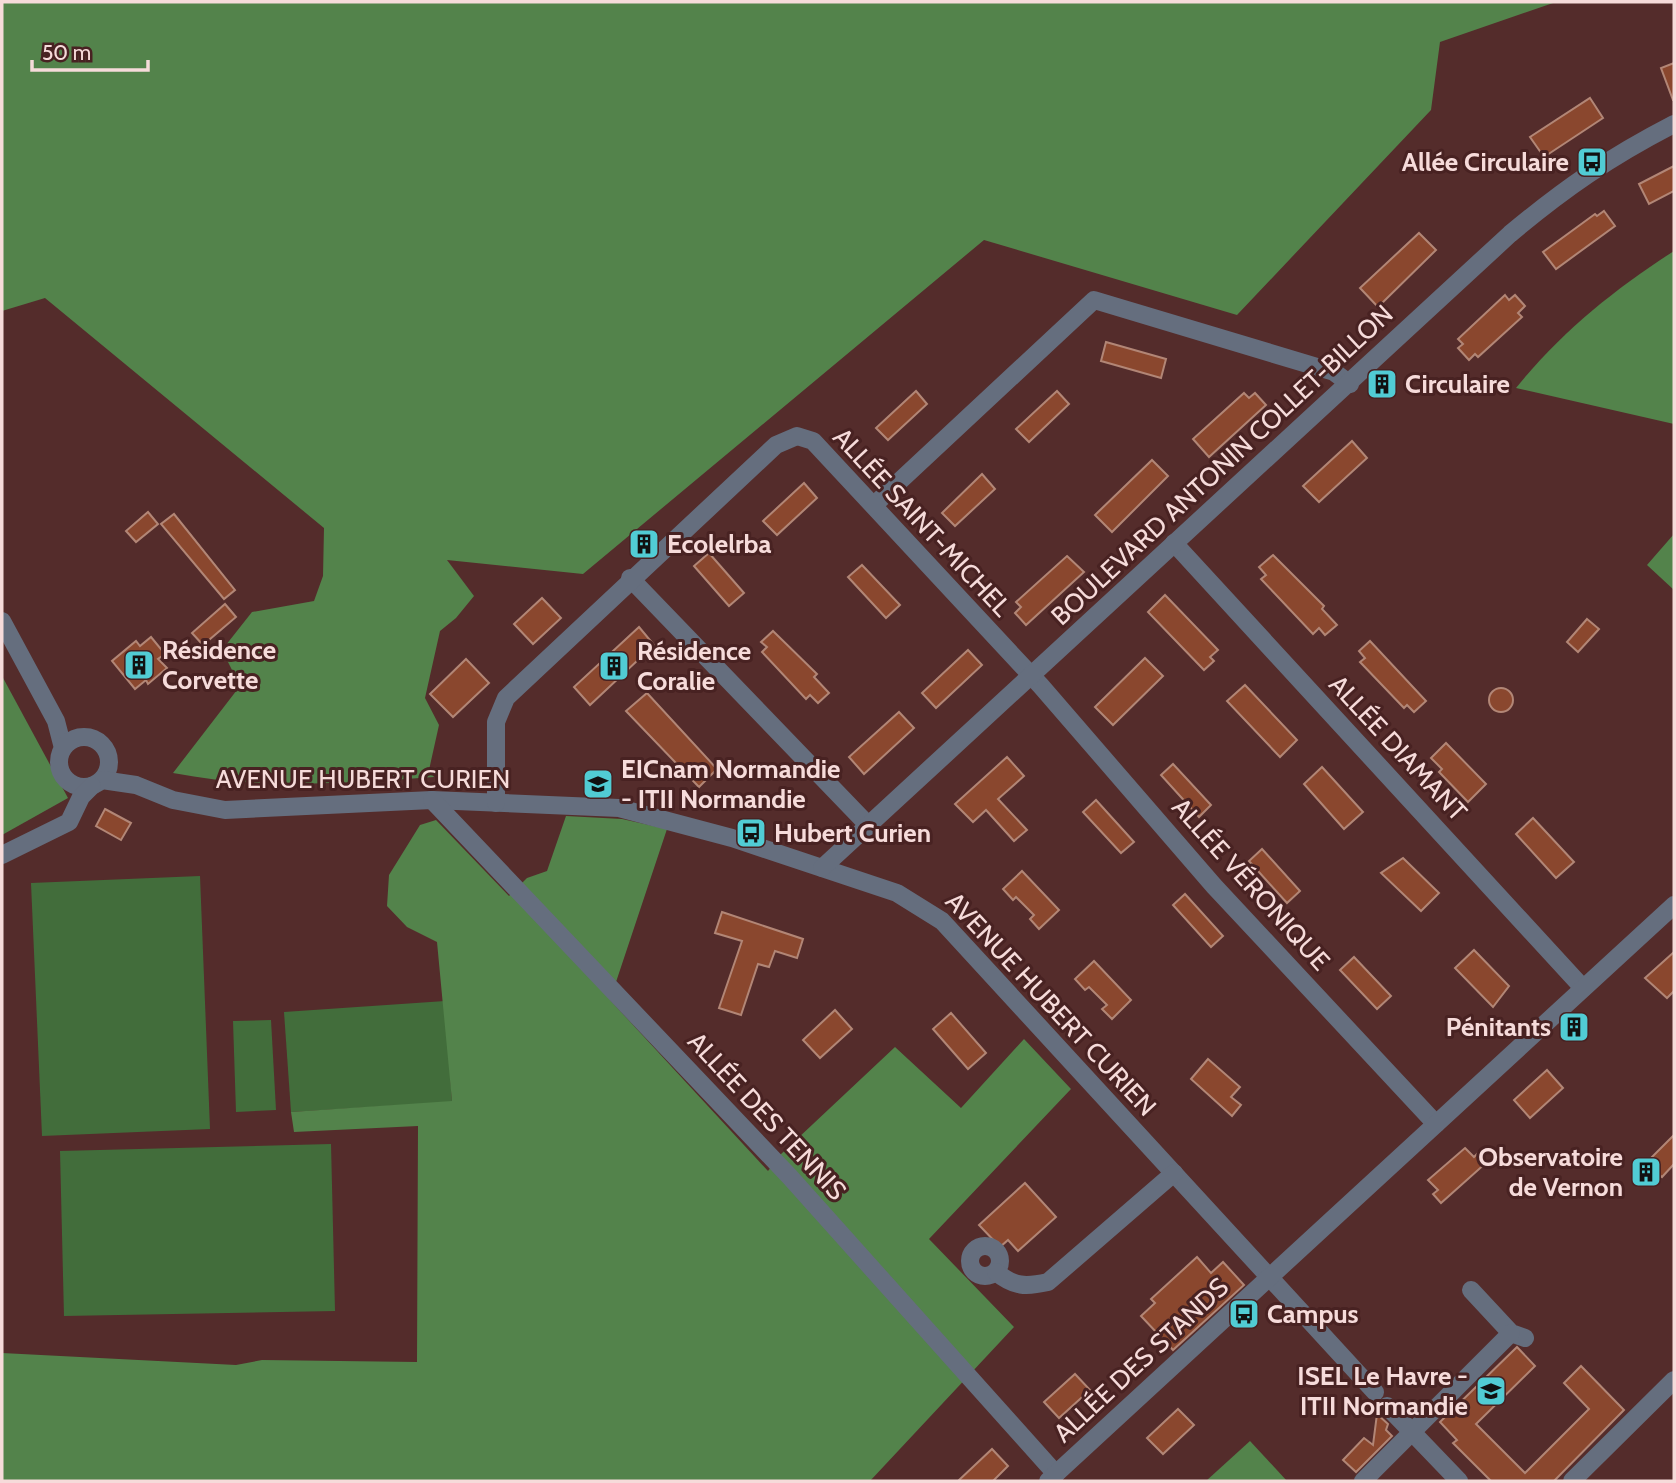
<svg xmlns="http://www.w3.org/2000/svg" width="1676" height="1483" viewBox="0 0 1676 1483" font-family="Cabin,sans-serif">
	<rect width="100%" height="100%" fill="#542c2b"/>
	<g fill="#426d3b">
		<polygon points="200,876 210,1129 42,1136 31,883"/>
		<polygon points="445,1001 452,1102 291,1112 284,1012"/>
		<polygon points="271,1020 276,1110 236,1112 233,1021"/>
		<polygon points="331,1144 335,1311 64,1316 60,1151"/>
	</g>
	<g fill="#53834b">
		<path d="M2 2H1556L1440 42 1431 110 1237 315 984 240 583 574 447 560 474 596 456 618 440 631 425 698 439 725 429 770 434 777C346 783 261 790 173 773L240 686 222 650 252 612 314 601 323 576 324 528 45 298 2 311Z"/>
		<path d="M1674 251V424L1516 388C1560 333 1616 288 1674 251Z"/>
		<polygon points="1674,534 1674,590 1647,565"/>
		<polygon points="2,676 68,798 2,835"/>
		<polygon points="566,816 622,819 667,829 610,1000 768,1171 780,1155 895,1047 961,1108 1024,1039 1071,1089 929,1239 1014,1327 870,1481 2,1481 2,1353 236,1365 262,1360 417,1362 418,1126 294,1132 291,1112 452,1101 437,942 407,927 387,906 389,875 420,825 436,820 509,896 527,878 547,871"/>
		<polygon points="1250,1441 1287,1481 1206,1481"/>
	</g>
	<g fill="#8a472e" stroke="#b28676" stroke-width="2">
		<polygon points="1674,63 1674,100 1673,100 1661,68"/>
		<polygon points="1590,98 1603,118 1544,157 1530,137"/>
		<polygon points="1674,166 1674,191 1649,204 1639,184"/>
		<polygon points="1604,211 1615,226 1556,269 1543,252 1595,214 1597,216"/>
		<polygon points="1419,233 1436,250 1378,307 1360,288"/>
		<polygon points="1505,295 1509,300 1515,295 1525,306 1518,313 1522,317 1478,357 1475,354 1469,360 1458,348 1463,344 1458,339"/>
		<polygon points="1106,342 1166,359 1161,378 1101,361"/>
		<polygon points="916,391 927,404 888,440 876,428"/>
		<polygon points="1057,391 1069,404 1029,442 1016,429"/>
		<polygon points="1244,393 1249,398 1255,393 1266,405 1209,457 1193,439"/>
		<polygon points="1352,441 1367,458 1319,502 1303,486"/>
		<polygon points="1152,460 1168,476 1112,532 1095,515"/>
		<polygon points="982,474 995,489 955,526 942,513"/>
		<polygon points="804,483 817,498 777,535 763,521"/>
		<polygon points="148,512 158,524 136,542 126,531"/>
		<polygon points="174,514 235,590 224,599 161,524"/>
		<polygon points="709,553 744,593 729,606 694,566"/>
		<polygon points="1273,555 1324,606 1322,609 1337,625 1325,635 1319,628 1313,634 1261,579 1266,575 1259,567"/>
		<polygon points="1067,556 1084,572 1026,625 1015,613 1021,607 1016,602"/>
		<polygon points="862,565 900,605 886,618 848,577"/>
		<polygon points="1165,595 1218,650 1210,657 1214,661 1204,670 1148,612"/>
		<polygon points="542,598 561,618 533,644 514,624"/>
		<polygon points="225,604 236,617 203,645 192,633"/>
		<polygon points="1587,619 1599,629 1578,652 1567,642"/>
		<polygon points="639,627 654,645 590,705 574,687"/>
		<polygon points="773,631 817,674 814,677 829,693 818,703 810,695 806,699 762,652 767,647 761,642"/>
		<polygon points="151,637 165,654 158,659 167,668 148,684 146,680 135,689 112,661 136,641 140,646"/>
		<polygon points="1370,641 1426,701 1414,712 1407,705 1404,708 1360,662 1365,658 1359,651"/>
		<polygon points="968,650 982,665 936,708 922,693"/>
		<polygon points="1145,658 1163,676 1113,725 1095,707"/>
		<polygon points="466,659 489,683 453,717 430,694"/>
		<polygon points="1245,685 1297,740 1280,757 1227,701"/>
		<circle cx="1501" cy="700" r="12"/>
		<polygon points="647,693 717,769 699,787 626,711"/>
		<polygon points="899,712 914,728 864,774 849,757"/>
		<polygon points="1446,743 1486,784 1468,802 1439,772 1442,769 1431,758"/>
		<polygon points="1007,757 1024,776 998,799 1027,830 1014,841 986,810 973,822 955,804"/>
		<polygon points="1173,764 1211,805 1199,817 1161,775"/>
		<polygon points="1322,767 1363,812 1344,829 1304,784"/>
		<polygon points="1096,800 1134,842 1121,853 1083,812"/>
		<polygon points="105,809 131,823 121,840 96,826"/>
		<polygon points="1533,818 1574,862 1556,878 1516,834"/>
		<polygon points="1262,849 1300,891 1287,903 1249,861"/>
		<polygon points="1403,858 1439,893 1421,911 1381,873"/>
		<polygon points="1022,871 1059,910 1039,929 1030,919 1034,915 1016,897 1013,900 1003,889"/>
		<polygon points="1185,894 1223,936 1211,947 1173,905"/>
		<polygon points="722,912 803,939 797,958 775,951 769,967 758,964 741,1015 719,1008 742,941 715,933"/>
		<polygon points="1474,950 1509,986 1493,1007 1455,968"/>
		<polygon points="1674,952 1674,991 1667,998 1645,978"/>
		<polygon points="1354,957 1391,996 1377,1009 1340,970"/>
		<polygon points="1094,961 1131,1000 1112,1019 1102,1009 1107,1005 1089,987 1085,990 1075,979"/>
		<polygon points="835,1010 852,1029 820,1058 803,1040"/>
		<polygon points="951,1013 986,1053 968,1069 933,1029"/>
		<polygon points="1208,1059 1240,1087 1231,1097 1241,1105 1232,1116 1191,1079"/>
		<polygon points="1547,1070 1563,1088 1530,1118 1514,1100"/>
		<polygon points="1674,1135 1674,1164 1662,1177 1655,1171 1646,1181 1637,1172"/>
		<polygon points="1465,1148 1474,1157 1478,1153 1487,1162 1441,1203 1433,1194 1438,1190 1428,1180"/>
		<polygon points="1025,1183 1056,1217 1018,1251 1008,1240 1000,1247 979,1225"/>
		<polygon points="1197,1257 1211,1273 1223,1262 1244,1285 1173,1350 1141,1316 1155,1303 1151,1299"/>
		<polygon points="1517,1347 1535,1366 1476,1424 1525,1473 1589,1409 1564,1383 1581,1366 1624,1410 1554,1481 1491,1481 1453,1443 1457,1440 1440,1422"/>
		<polygon points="1075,1374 1090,1390 1059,1418 1044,1402"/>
		<polygon points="1178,1409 1194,1425 1163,1454 1147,1438"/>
		<polygon points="1377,1414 1388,1424 1386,1430 1392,1436 1356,1472 1343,1460 1364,1438 1373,1445"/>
		<polygon points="992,1449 1008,1466 993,1481 958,1481"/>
	</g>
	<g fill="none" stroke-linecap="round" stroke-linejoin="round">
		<g stroke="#656e7e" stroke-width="18">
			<polyline points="874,505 1094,300 1334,372 1350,384"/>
			<polyline points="1174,543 1583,988"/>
			<polyline points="630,578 869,826"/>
			<polyline points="2,621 56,721 63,748"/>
			<circle cx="84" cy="762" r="25"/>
			<polyline points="102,780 136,785 173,800 225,810 432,800 619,808 732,838 897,893 942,921 1375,1392"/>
			<polyline points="432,800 790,1177 1056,1474"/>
			<polyline points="496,803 496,722 506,698 776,445 797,436 813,441 1041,686 1214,886 1436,1124"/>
			<polyline points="2,855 69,822 81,797 92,786"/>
			<path d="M822 868 1510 234C1565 188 1610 157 1674 124"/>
			<circle cx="985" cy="1261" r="15"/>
			<path d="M996 1272C1014 1287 1026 1287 1048 1282L1174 1173"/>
			<polyline points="1471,1290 1511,1333 1525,1338"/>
			<polyline points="1387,1406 1459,1481"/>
			<polyline points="1048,1481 1674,905"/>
			<polyline points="1363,1481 1511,1333"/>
			<polyline points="1572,1481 1674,1380"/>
		</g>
	</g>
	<defs>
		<g id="bus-square" transform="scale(1.575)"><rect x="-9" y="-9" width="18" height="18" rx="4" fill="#51ccd4" stroke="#482222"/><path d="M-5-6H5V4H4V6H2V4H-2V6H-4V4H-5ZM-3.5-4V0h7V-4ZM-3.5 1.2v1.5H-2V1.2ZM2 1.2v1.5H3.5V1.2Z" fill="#111"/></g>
		<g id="building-square" transform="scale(1.575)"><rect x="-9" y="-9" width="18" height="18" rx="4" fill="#51ccd4" stroke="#482222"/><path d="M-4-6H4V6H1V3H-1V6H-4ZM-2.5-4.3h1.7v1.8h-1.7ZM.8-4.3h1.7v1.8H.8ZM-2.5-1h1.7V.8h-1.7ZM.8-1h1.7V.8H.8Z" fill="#111"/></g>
		<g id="university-square" transform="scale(1.575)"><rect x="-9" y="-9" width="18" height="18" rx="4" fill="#51ccd4" stroke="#482222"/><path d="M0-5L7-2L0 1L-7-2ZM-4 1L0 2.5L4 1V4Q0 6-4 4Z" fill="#111"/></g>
	</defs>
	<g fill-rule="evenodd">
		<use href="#bus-square" x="1592" y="162"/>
		<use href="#building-square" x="1382" y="384"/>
		<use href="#building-square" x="644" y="544"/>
		<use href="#building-square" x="139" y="665"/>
		<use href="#building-square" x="614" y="666"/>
		<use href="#university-square" x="598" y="784"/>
		<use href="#bus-square" x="751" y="833"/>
		<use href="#building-square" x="1574" y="1027"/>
		<use href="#building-square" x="1646" y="1172"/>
		<use href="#bus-square" x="1244" y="1314"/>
		<use href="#university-square" x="1491" y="1391"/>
	</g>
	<g text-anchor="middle" stroke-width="6" stroke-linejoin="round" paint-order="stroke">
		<g font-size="26" font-weight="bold" fill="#f6dbda" stroke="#482222" text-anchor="start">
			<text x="1569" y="171" text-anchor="end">Allée Circulaire</text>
			<text x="1405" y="393">Circulaire</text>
			<text x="667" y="553">Ecolelrba</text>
			<text x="162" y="659">Résidence<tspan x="162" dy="30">Corvette</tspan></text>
			<text x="637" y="660">Résidence<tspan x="637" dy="30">Coralie</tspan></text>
			<text x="621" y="778">EICnam Normandie<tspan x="621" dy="30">- ITII Normandie</tspan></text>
			<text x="774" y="842">Hubert Curien</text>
			<text x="1551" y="1036" text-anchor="end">Pénitants</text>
			<text x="1623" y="1166" text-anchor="end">Observatoire<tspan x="1623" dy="30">de Vernon</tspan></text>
			<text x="1267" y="1323">Campus</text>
			<text x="1468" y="1385" text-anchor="end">ISEL Le Havre -<tspan x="1468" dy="30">ITII Normandie</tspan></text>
		</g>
		<g font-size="26" fill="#f6dbda" stroke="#482222">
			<text transform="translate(1222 465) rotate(-43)" y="9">BOULEVARD ANTONIN COLLET-BILLON</text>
			<text transform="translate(922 522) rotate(47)" y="9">ALLÉE SAINT-MICHEL</text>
			<text transform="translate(1398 748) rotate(47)" y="9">ALLÉE DIAMANT</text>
			<text x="363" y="788">AVENUE HUBERT CURIEN</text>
			<text transform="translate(1251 884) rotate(48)" y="9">ALLÉE VÉRONIQUE</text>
			<text transform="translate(1051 1004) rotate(47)" y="9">AVENUE HUBERT CURIEN</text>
			<text transform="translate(767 1116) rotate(47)" y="9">ALLÉE DES TENNIS</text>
			<text transform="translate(1141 1360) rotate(-43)" y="9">ALLÉE DES STANDS</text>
		</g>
	</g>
	<rect width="1676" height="1483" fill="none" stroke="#f6dbda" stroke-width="7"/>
	<path d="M32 60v10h116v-10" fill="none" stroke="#f6dbda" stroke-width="3.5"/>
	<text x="42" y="60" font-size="21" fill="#f6dbda" stroke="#482222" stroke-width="5" paint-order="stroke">50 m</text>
</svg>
